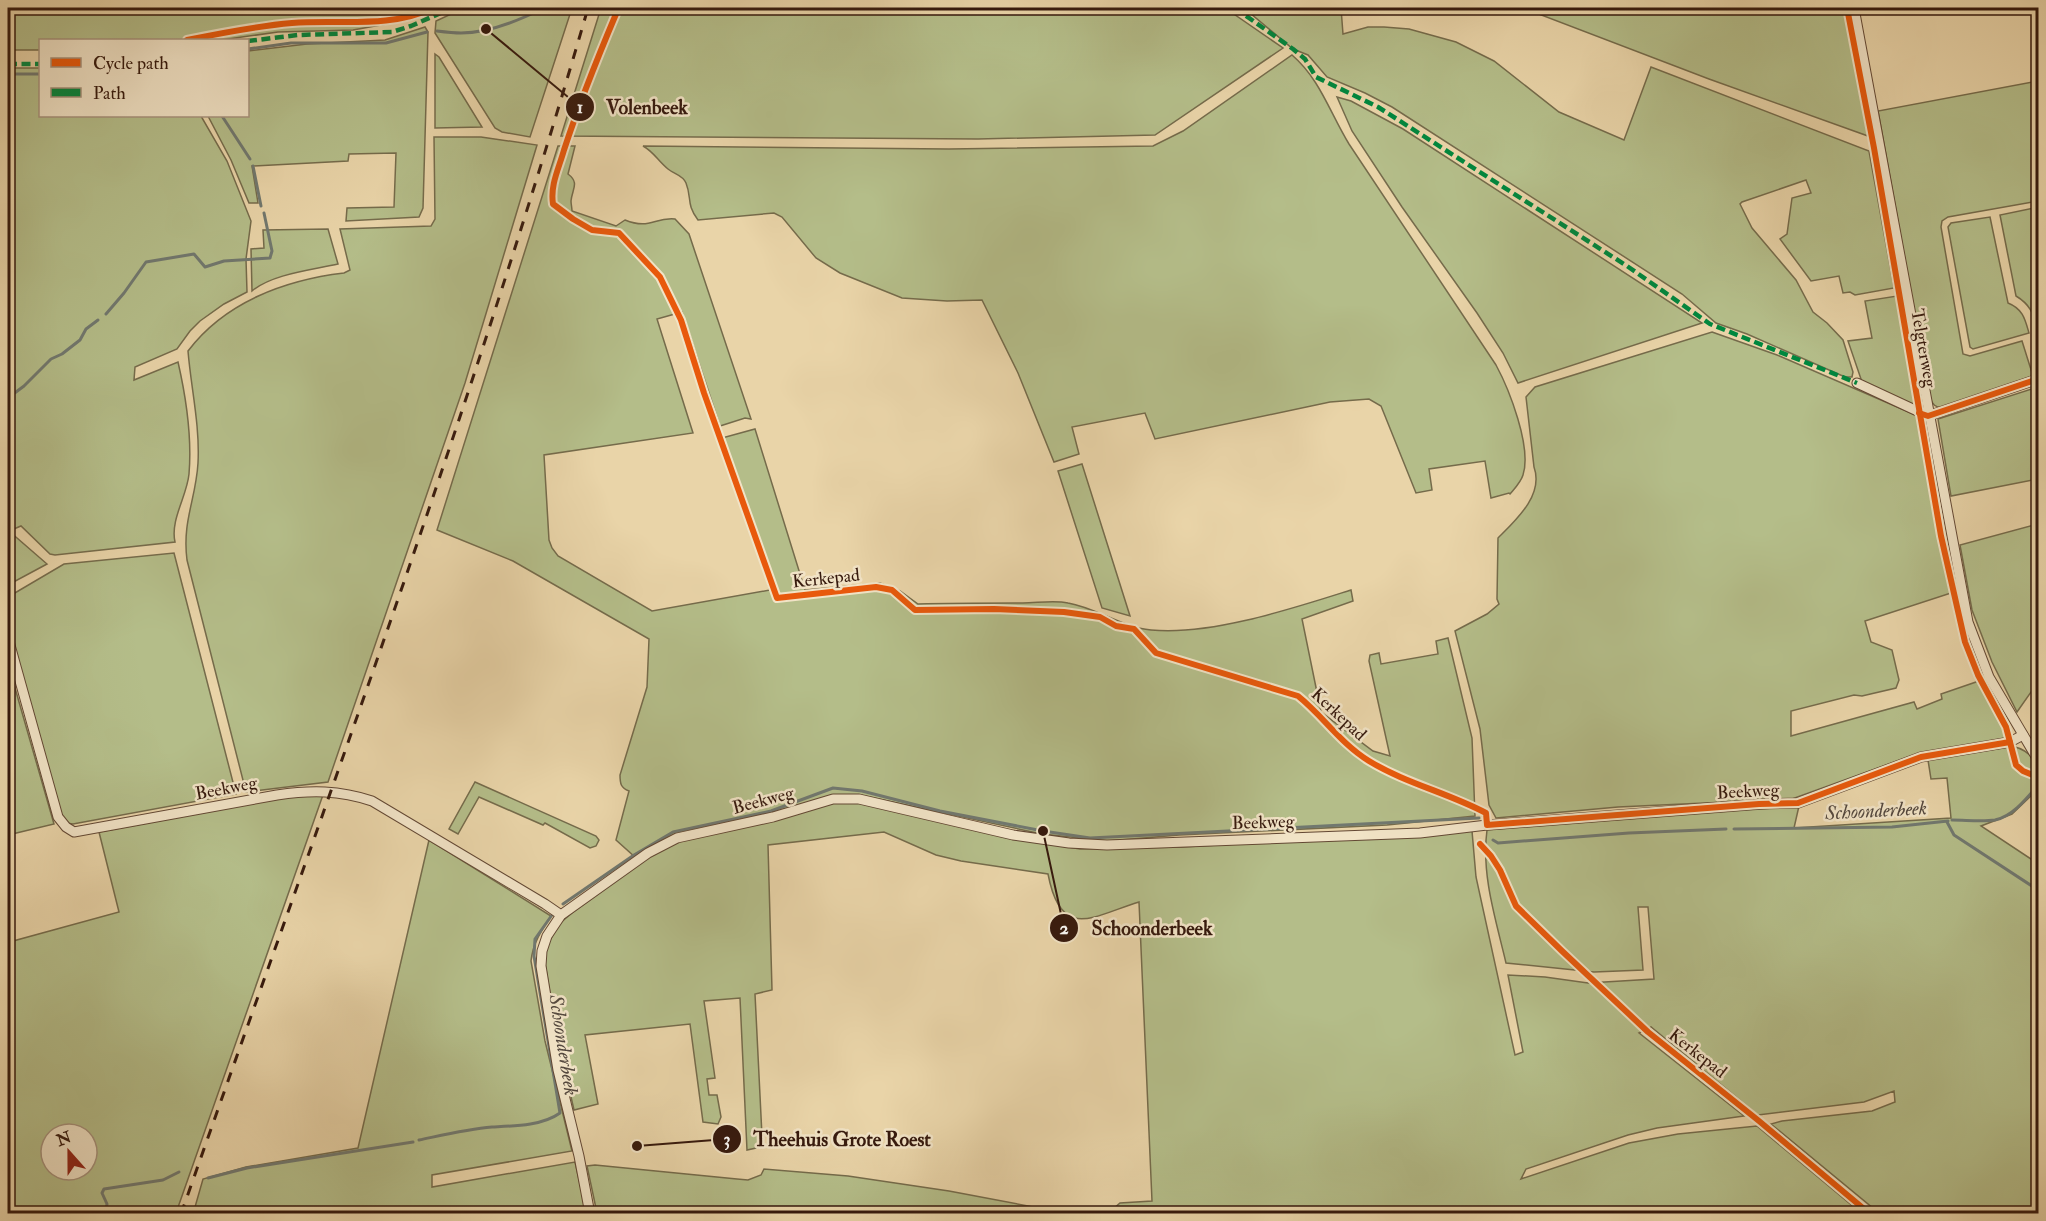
<svg xmlns="http://www.w3.org/2000/svg" width="2046" height="1221" viewBox="0 0 2046 1221" font-family="'IM FELL Double Pica',serif">
	<rect width="100%" height="100%" fill="#e9d4a8"/>
	<filter id="stains"><feTurbulence type="fractalNoise" baseFrequency=".00333" numOctaves="4"/><feColorMatrix values="0 0 0 0 .2 0 0 0 0 .09 0 0 0 0 .02 0 0 0 .5 -.17"/></filter>
	<radialGradient id="worn" r=".72"><stop offset=".6" stop-color="#630" stop-opacity="0"/><stop offset="1" stop-color="#630" stop-opacity=".3"/></radialGradient>
	<g fill="#b4bd89" stroke="#756b4b" stroke-width="1.5" fill-rule="evenodd">
		<polygon points="8,8 421,8 417,17 414,19 353,30 278,32 221,40 40,40 40,50 8,50"/>
		<polygon points="464,8 572,8 530,137 502,132 495,128 435,33 436,21"/>
		<polygon points="601,8 1225,8 1283,48 1155,135 978,139 561,136"/>
		<polygon points="1244,8 1341,8 1343,34 1368,27 1384,27 1409,29 1456,42 1494,61 1559,112 1624,140 1651,67 1869,151 1894,288 1855,295 1850,292 1843,293 1839,276 1811,281 1780,239 1787,234 1792,198 1811,193 1806,180 1742,202 1740,204 1752,228 1796,280 1813,312 1827,323 1843,340 1853,372 1852,377 1845,377 1747,334 1716,323 1682,294 1392,107 1365,93 1327,77 1308,55 1293,49"/>
		<polygon points="1535,8 1844,8 1868,136 1709,79 1536,13"/>
		<polygon points="425,27 428,32 423,208 419,217 346,221 347,208 394,207 396,153 349,154 348,161 252,166 258,203 249,203 231,160 208,116 248,116 248,51 307,44 385,40"/>
		<polygon points="435,54 439,57 482,127 435,128"/>
		<path d="M1292 55C1320 79 1330 113 1349 144L1496 365C1509 389 1532 447 1523 475 1521 482 1515 488 1510 494L1509 493 1491 498 1485 461 1429 469 1432 490 1416 493 1381 406 1369 399 1330 402 1155 439 1145 413 1072 427 1079 454 1054 462 1018 373 982 300 947 301 902 298 840 273 816 258 782 217 774 213 698 220C686 204 692 198 686 183 683 175 674 174 668 169 658 161 654 152 643 146L949 149 1153 146 1183 131Z"/>
		<path d="M8 68H40V116H201L227 161 251 221 246 259 247 292 224 304 200 321 190 331 177 349 135 367 134 380 178 362C186 397 192 438 189 474 187 496 170 520 175 542L55 555 50 554 21 526 9 531 47 564 8 585Z"/>
		<path d="M2038 81V201L1948 217 1942 221 1941 227 1963 354 1970 356 2022 341 2033 376 1942 408C1935 407 1933 405 1930 398L1878 111Z"/>
		<polygon points="1337,97 1351,101 1403,129 1702,323 1518,383 1503,353 1477,313 1402,207 1352,131"/>
		<path d="M434 137H481L537 145 465 383 328 782 246 792 187 560C182 521 196 499 198 463 200 425 191 388 188 351 225 302 285 280 344 273L350 270 340 229 431 226 435 219Z"/>
		<path d="M558 146H575L568 174C580 183 572 189 571 201 571 204 572 208 572 211L616 226 625 220C650 230 654 217 675 219L689 234 751 419 745 418 720 426 682 312 657 319 693 433 544 455 549 540 552 548 558 556 652 611 770 590 722 438 755 429 805 590 880 583 900 591 918 604C953 603 988 603 1023 603 1037 603 1054 600 1068 603 1097 608 1121 627 1151 630 1210 636 1294 608 1351 590L1353 601 1302 619 1321 712 1373 751 1390 756 1369 661 1370 655 1379 653 1381 664 1438 654 1436 641 1448 638 1472 738 1475 816 1387 825 1179 835 1108 841 1042 834 860 795 772 813 662 841 635 857 616 840 629 791C621 788 620 784 620 775L647 687 649 639 513 561 437 530Z"/>
		<path d="M2034 208 2038 209V330C2033 314 2031 305 2016 296L2000 215Z"/>
		<path d="M1990 217 2008 303C2023 309 2025 319 2029 333L1973 349 1970 347 1948 227 1951 223Z"/>
		<path d="M328 229 338 264C312 270 272 274 252 291L251 249 264 248 263 230Z"/>
		<polygon points="1897,296 1915,406 1862,382 1848,341 1872,338 1865,301"/>
		<path d="M1712 332 1777 355 1918 416 1942 554 1951 593 1865 621 1871 642 1892 650 1899 680 1896 688 1862 696 1854 695 1791 711V736L1914 702 1917 709 1942 699 1941 694 1979 681 2004 727 2006 738 1911 756 1792 799 1618 807 1496 818 1489 805 1480 729 1455 631 1487 614 1499 604 1497 599 1498 538C1516 520 1544 495 1534 467L1526 397 1535 387Z"/>
		<polygon points="2038,387 2038,479 1951,496 1938,419"/>
		<polygon points="1082,464 1130,616 1102,608 1058,471"/>
		<polygon points="2038,524 2038,682 2017,712 1992,662 1972,610 1960,545"/>
		<polygon points="174,553 236,794 73,824 66,823 62,819 8,628 8,597 64,564"/>
		<polygon points="13,681 54,824 8,835 8,683"/>
		<path d="M2012 746C2028 750 2038 759 2038 775 2023 769 2013 764 2012 746Z"/>
		<path d="M2008 747C2013 770 2017 772 2038 780V789L2012 814 1981 826 2034 861 2038 858V890L2037 891 2038 892V1213H1879L1771 1124 1782 1121 1872 1111 1895 1102 1894 1091 1864 1102 1758 1115 1651 1027 1639 1033 1744 1116 1657 1128 1628 1135 1526 1169 1521 1179 1629 1143 1678 1134 1757 1126 1861 1213H1113V1209L1120 1203 1152 1201 1139 902C1093 916 1061 942 1048 874L961 861 936 855 884 832 768 845 772 990 755 994 762 1136 756 1148 747 1150 740 998 704 1001 715 1078 707 1079 709 1095H717L721 1117 718 1124 703 1122 690 1024 585 1035 598 1104 574 1110 557 1036 544 957 548 944 559 924 572 913 650 856 679 841 833 802H859L1013 838 1080 849 1182 847 1472 831 1476 877 1515 1055 1523 1052 1508 975 1545 977 1588 983 1654 979 1648 907H1638L1643 970 1594 972 1506 963C1496 920 1481 875 1487 830L1799 806 1794 828 1951 818 1947 778 1931 779 1928 760Z"/>
		<polygon points="475,782 596,836 599,840 596,846 590,848 545,823 543,825 479,797 458,834 449,829"/>
		<path d="M324 792 176 1213H8V926L13 941 119 912 99 832 275 799ZM51 1134H87V1170H51Z"/>
		<path d="M429 840 551 916C541 931 533 943 531 961L545 1041 572 1151 432 1175V1187L575 1162 583 1197 585 1213 193 1214 203 1179 246 1167 358 1148Z"/>
		<polygon points="595,1165 737,1179 748,1180 761,1175 764,1169 848,1176 949,1191 1065,1213 597,1213 587,1166"/>
	</g>
	<g fill="none" stroke-linecap="round" stroke-linejoin="round">
		<g stroke="#71786f" stroke-width="3">
			<path d="M437 31C445 32 453 33 461 33 489 33 520 20 544 8"/>
			<polyline points="248,49 291,43 386,43 427,32"/>
			<polyline points="8,74 40,74"/>
			<polyline points="222,116 250,159"/>
			<polyline points="253,166 261,206"/>
			<polyline points="106,314 124,293 146,262 194,254 205,267 224,261 270,258 272,251 264,213"/>
			<polyline points="8,398 24,386 51,359 62,354 80,340 86,329 98,320"/>
			<path d="M1952 820C1966 820 1982 822 1995 820 2013 816 2027 798 2038 785"/>
			<polyline points="1947,822 1954,835 2038,890"/>
			<polyline points="1734,829 1892,827 1948,821"/>
			<polyline points="1493,840 1498,843 1629,833 1726,829"/>
			<polyline points="563,904 634,855 673,832 771,811 833,788 862,791 940,811 1043,831 1090,838 1479,818"/>
			<path d="M419 1140C443 1135 468 1129 492 1127 513 1126 542 1126 560 1113L534 956 535 939 552 915"/>
			<polyline points="208,1178 247,1168 413,1142"/>
			<polyline points="105,1214 107,1204 102,1193 104,1189 163,1180 179,1172"/>
		</g>
		<g stroke="#634834" stroke-width="11">
			<g id="minor">
				<polyline points="1854,8 1968,622 1989,677 2038,760"/>
				<polyline points="1857,383 1928,416 2038,379"/>
				<path d="M8 638 58 817 66 827 74 832 277 795C311 790 339 790 372 801L545 904 561 915"/>
				<polyline points="590,1214 579,1156 558,1070 541,966 542,951 547,936 561,915 648,853 677,838 773,817 833,799 859,799 1013,835 1069,843 1107,845 1420,833 1487,825 1759,804 1798,803 1921,757 2010,742 2023,735"/>
			</g>
		</g>
		<use href="#minor" stroke="#f1e3c6" stroke-width="9"/>
		<path stroke="#36190d" stroke-width="3" stroke-dasharray="10 10" stroke-linecap="butt" d="M181 1214C322 813 470 415 588 8"/>
		<g stroke="#00873e" stroke-width="4.5" stroke-dasharray="9 4.5" stroke-linecap="butt">
			<polyline points="1235,8 1293,49 1305,59 1316,77 1378,107 1627,266 1710,324 1857,383"/>
			<polyline points="248,41 298,35 392,32 411,26 452,8"/>
			<polyline points="8,64 40,64"/>
		</g>
		<g stroke="#f1e3c6" stroke-width="10">
			<g id="cycleway">
				<path d="M616 8V14C597 59 579 104 564 150 559 168 550 185 553 204L573 219 592 230 619 233 660 277 681 320 704 393 777 598 876 587 892 590 915 610 994 609 1064 612 1100 617 1116 626 1134 629 1156 653 1298 696C1323 716 1340 743 1369 761 1405 783 1448 793 1486 813L1487 825 1759 804 1798 803 1921 757 2010 742"/>
				<polyline points="1847,8 1874,148 1941,536 1965,642 1978,675 2006,727 2016,765 2023,771 2038,777"/>
				<path d="M187 40C221 33 257 26 292 23 339 19 389 29 433 8"/>
				<polyline points="1919,413 1928,416 2038,379"/>
				<polyline points="1480,844 1491,856 1500,870 1516,906 1562,951 1648,1032 1759,1121 1870,1214"/>
			</g>
		</g>
		<use href="#cycleway" stroke="#e8590c" stroke-width="6"/>
	</g>
	<g text-anchor="middle" stroke-width="5" stroke-linejoin="round" paint-order="stroke">
		<g font-size="18" fill="#36190d" stroke="#f1e3c6">
			<text transform="translate(1924 348) rotate(80)" y="6">Telgterweg</text>
			<text transform="translate(826 578) rotate(-6)" y="6">Kerkepad</text>
			<text transform="translate(1339 714) rotate(43)" y="6">Kerkepad</text>
			<text transform="translate(226 788) rotate(-11)" y="6">Beekweg</text>
			<text transform="translate(1748 791) rotate(-3)" y="6">Beekweg</text>
			<text transform="translate(763 800) rotate(-15)" y="6">Beekweg</text>
			<text transform="translate(1263 822) rotate(-2)" y="6">Beekweg</text>
			<text transform="translate(1698 1053) rotate(38)" y="6">Kerkepad</text>
		</g>
		<g font-size="20" font-style="italic" fill="#54483e" stroke="#f1e3c6">
			<text transform="translate(1876 810) rotate(-3)" y="7">Schoonderbeek</text>
			<text transform="translate(564 1045) rotate(81)" y="7">Schoonderbeek</text>
		</g>
	</g>
	<path fill="none" stroke="#36190d" stroke-width="2" d="M486 29L580 107M1043 831L1064 928M637 1146L727 1139"/>
	<g fill="#36190d" stroke="#f1e3c6" stroke-width="2">
		<circle cx="486" cy="29" r="6"/>
		<circle cx="1043" cy="831" r="6"/>
		<circle cx="637" cy="1146" r="6"/>
		<circle cx="580" cy="107" r="15"/>
		<circle cx="1064" cy="928" r="15"/>
		<circle cx="727" cy="1139" r="15"/>
	</g>
	<g font-size="18" text-anchor="middle" font-weight="bold" fill="#fff">
		<text x="580" y="113">1</text>
		<text x="1064" y="934">2</text>
		<text x="727" y="1145">3</text>
	</g>
	<g font-size="20" text-anchor="middle" font-weight="bold" fill="#36190d" stroke="#f1e3c6" stroke-width="5" stroke-linejoin="round" paint-order="stroke">
		<text x="647" y="114">Volenbeek</text>
		<text x="1152" y="935">Schoonderbeek</text>
		<text x="842" y="1146">Theehuis Grote Roest</text>
	</g>
	<rect width="2046" height="1221" fill="none" stroke="#e9d4a8" stroke-width="30"/>
	<rect x="9" y="9" width="2028" height="1203" fill="none" stroke="#36190d" stroke-width="3"/>
	<rect x="15" y="15" width="2016" height="1191" fill="none" stroke="#36190d" stroke-width="1.5"/>
	<rect x="39" y="39" width="210" height="78" fill="#f1e3c6" stroke="#a6927c" stroke-width="1.5"/>
	<rect x="51" y="58" width="30" height="9" fill="#e8590c" stroke="#a6927c" stroke-width="1.5"/>
	<text x="93" y="69" font-size="18" fill="#36190d">Cycle path</text>
	<rect x="51" y="88" width="30" height="9" fill="#00873e" stroke="#a6927c" stroke-width="1.5"/>
	<text x="93" y="99" font-size="18" fill="#36190d">Path</text>
	<g transform="translate(69 1152) rotate(339)"><circle r="28" fill="#f1e3c6" stroke="#a6927c" stroke-width="1.5"/>
	<path d="M0-4.5L10 22L0 15L-10 22Z" fill="#8f2418"/>
	<text y="-9" font-size="16" font-weight="bold" text-anchor="middle" fill="#36190d">N</text>
	</g>
	<rect width="100%" height="100%" filter="url(#stains)"/>
	<rect width="100%" height="100%" fill="url(#worn)"/>
</svg>
